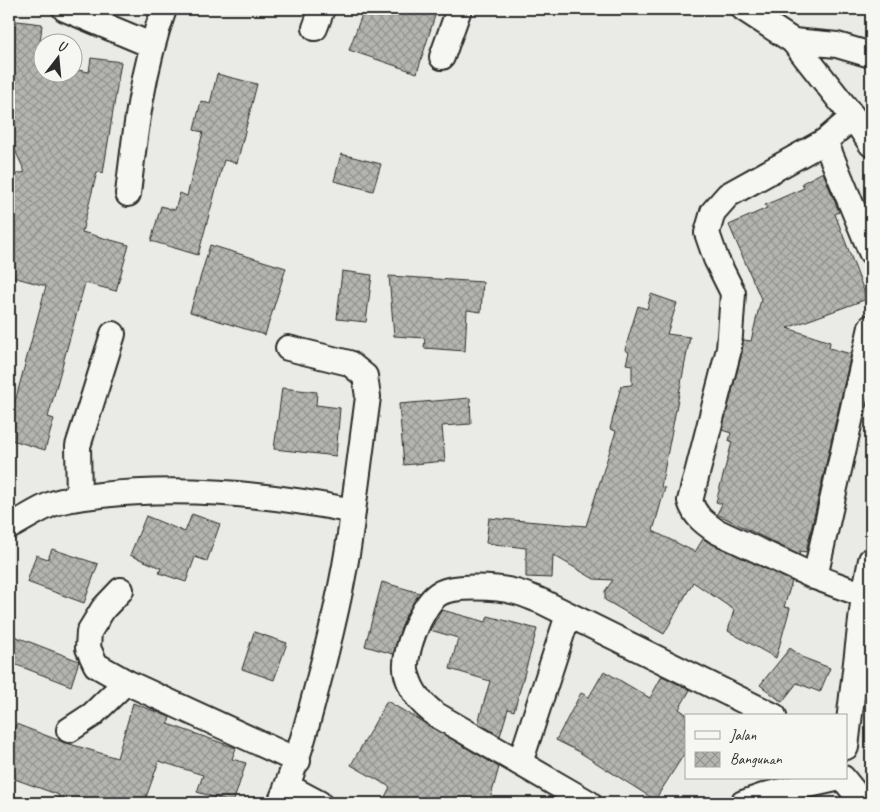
<svg xmlns="http://www.w3.org/2000/svg" width="880" height="812" viewBox="0 0 880 812" font-family="Caveat,sans-serif">
	<defs>
		<pattern id="building-cross-hatch" width="8" height="8" patternUnits="userSpaceOnUse" patternTransform="scale(1.25)"><rect width="8" height="8" fill="#b4b4b1"/><path d="M0 0l8 8M0 8l8-8" fill="none" stroke="#939390"/></pattern>
	</defs>
	<rect width="100%" height="100%" fill="#eaeae6"/>
	<filter id="ink" filterUnits="userSpaceOnUse"><feTurbulence type="fractalNoise" baseFrequency=".02" numOctaves="2"/><feDisplacementMap in="SourceGraphic" scale="10" xChannelSelector="R" yChannelSelector="G"/><feConvolveMatrix kernelMatrix="1 2 1 2 8 2 1 2 1" color-interpolation-filters="sRGB"/></filter>
	<g filter="url(#ink)">
		<g fill="url(#building-cross-hatch)" stroke="#2b2b2b">
			<polygon points="364,9 437,9 417,73 349,50"/>
			<polygon points="9,20 42,24 38,64 42,65 42,72 72,72 72,69 89,72 91,58 121,62 103,173 97,172 82,232 129,245 116,291 85,283 48,417 54,419 45,450 9,439 9,424 46,286 9,276 9,176 25,172 9,137"/>
			<polygon points="217,74 257,84 237,163 224,160 198,255 151,241 161,206 175,210 180,193 187,196 203,132 194,130 201,101 210,104"/>
			<polygon points="341,154 381,164 373,191 334,181"/>
			<polygon points="823,172 839,212 835,214 867,299 787,328 830,342 829,348 851,354 806,552 800,551 799,555 717,514 722,504 716,502 732,442 729,441 731,433 722,430 742,352 743,340 751,341 761,299 729,225 767,208 765,205 804,188 802,183"/>
			<polygon points="210,245 286,268 265,335 190,312"/>
			<polygon points="342,271 372,275 366,322 337,319"/>
			<polygon points="389,276 483,282 481,312 467,310 465,351 424,348 425,338 394,336"/>
			<polygon points="651,294 677,303 667,334 690,337 661,487 665,488 653,531 695,552 703,539 792,581 784,607 790,608 776,658 728,631 734,610 693,582 664,634 605,600 605,591 613,580 594,579 553,555 552,578 526,577 526,548 486,543 489,518 586,526 616,431 610,429 621,386 632,385 632,365 626,364 629,352 625,350 630,332 638,306 647,309"/>
			<polygon points="282,388 317,392 316,405 340,408 336,456 274,449"/>
			<polygon points="470,398 471,424 442,426 445,461 404,465 399,404"/>
			<polygon points="192,514 220,524 207,561 195,557 186,582 159,573 161,568 130,555 146,516 185,532"/>
			<polygon points="52,549 98,564 84,603 27,582 36,555 48,559"/>
			<polygon points="382,582 420,593 406,615 393,654 365,646"/>
			<polygon points="442,610 486,622 488,616 537,629 514,711 508,709 500,736 478,723 490,681 450,669 458,638 430,630"/>
			<polygon points="254,632 287,643 274,680 242,669"/>
			<polygon points="9,634 79,661 71,686 9,662"/>
			<polygon points="790,648 804,658 830,668 820,692 797,683 782,702 760,685"/>
			<polygon points="604,671 650,698 662,676 690,690 679,709 686,714 686,751 655,800 576,750 556,740 581,693 589,697"/>
			<polygon points="387,701 499,767 489,803 382,803 390,787 351,765"/>
			<polygon points="133,703 170,717 168,724 236,748 232,759 246,763 233,803 197,792 203,775 159,761 144,803 56,803 59,795 9,777 9,743 16,724 63,742 117,758"/>
		</g>
		<g fill="none" stroke-linecap="round" stroke-linejoin="round">
			<g stroke="#2b2b2b" stroke-width="28">
				<g id="street">
					<polyline points="65,9 151,45"/>
					<polyline points="744,9 793,41 853,117 871,144"/>
					<polyline points="315,28 322,9"/>
					<polyline points="793,41 837,45 871,55"/>
					<polyline points="442,57 459,9"/>
					<path d="M853 117 825 141 728 195 713 212 707 233 716 259 733 293 729 349 690 501C695 516 703 522 716 531L815 577 864 595"/>
					<polyline points="825,141 871,252"/>
					<path d="M128 194C135 131 143 68 164 9"/>
					<polyline points="288,348 349,363 365,376 368,397 353,511"/>
					<polyline points="79,497 78,446 113,334"/>
					<path d="M9 527C23 520 37 510 52 504 68 498 85 497 101 495 185 486 270 494 353 511 347 569 333 627 318 683 307 725 297 764 280 803"/>
					<polyline points="815,577 871,327"/>
					<polyline points="121,590 103,609 89,632 88,648 96,665 126,682 298,761"/>
					<polyline points="69,730 92,715 126,682"/>
					<polyline points="846,747 864,595 871,560"/>
					<polyline points="520,763 568,615"/>
					<polyline points="843,778 863,803"/>
					<polyline points="287,786 319,803"/>
					<path d="M589 803 435 714C421 703 412 693 407 675 401 657 421 607 437 595 451 584 499 587 516 592 524 594 533 598 541 601L774 716"/>
					<polyline points="743,803 769,794 840,778"/>
				</g>
			</g>
			<use href="#street" stroke="#f6f6f2" stroke-width="24"/>
		</g>
	</g>
	<rect width="880" height="812" fill="none" stroke="#f6f6f2" stroke-width="30"/>
	<rect x="15" y="15" width="850" height="782" fill="none" stroke="#2b2b2b" stroke-width="2" filter="url(#ink)"/>
	<rect x="685" y="714" width="162" height="65" fill="#f6f6f2" stroke="#a5a5a2"/>
	<rect x="695" y="731" width="25" height="8" fill="#f6f6f2" stroke="#a5a5a2"/>
	<text x="730" y="740" font-size="15" fill="#2b2b2b">Jalan</text>
	<rect x="695" y="752" width="25" height="15" fill="url(#building-cross-hatch)" stroke="#a5a5a2"/>
	<text x="730" y="764" font-size="15" fill="#2b2b2b">Bangunan</text>
	<g transform="translate(58 58) rotate(16)"><circle r="24" fill="#f6f6f2" stroke="#a5a5a2"/>
	<path d="M0-4L9 19L0 12L-9 19Z" fill="#2b2b2b"/>
	<text y="-8" font-size="14" font-weight="bold" text-anchor="middle" fill="#2b2b2b">U</text>
	</g>
</svg>
